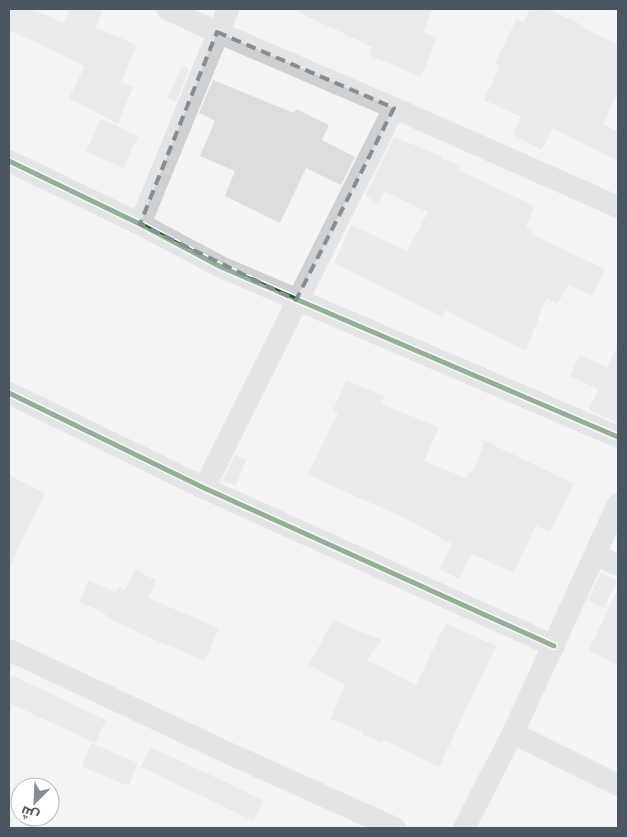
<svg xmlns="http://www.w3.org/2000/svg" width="627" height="837" viewBox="0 0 627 837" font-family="Commissioner,Cairo,sans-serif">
	<rect width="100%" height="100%" fill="#f4f4f4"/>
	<g fill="#ddddde">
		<polygon points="9,9 33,9 64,23 69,9 103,9 96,28 137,45 121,82 133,87 118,124 69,98 85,66 9,30"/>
		<polygon points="292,9 433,9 423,32 437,38 421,77 369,55 372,47"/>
		<polygon points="530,9 548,9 584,26 583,28 618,44 618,92 603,125 618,131 618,161 553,128 542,150 512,134 521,117 484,100 500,66 495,63 517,18 523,23"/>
		<polygon points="182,66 189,69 176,102 167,98"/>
		<polygon points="213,80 294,113 296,109 329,125 322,140 355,157 341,185 306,168 280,223 225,196 235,171 200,156 215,121 199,113"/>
		<polygon points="101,119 138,136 123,168 86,151"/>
		<polygon points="394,137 442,156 441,158 460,165 458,170 535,206 526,226 533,230 531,234 605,269 592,296 569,285 557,304 546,298 526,351 445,310 442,317 334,263 351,225 407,251 428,212 384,191 379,204 365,196"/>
		<polygon points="618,344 618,423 589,410 598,389 570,376 580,355 607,368"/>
		<polygon points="346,380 384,396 381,404 439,427 424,461 466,478 469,472 472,473 485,441 574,484 550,532 536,526 513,573 472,554 459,579 440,569 452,544 401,516 352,495 308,474 338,413 333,411"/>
		<polygon points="235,455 246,460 236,486 222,481"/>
		<polygon points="9,475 45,493 9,568"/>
		<polygon points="135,570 156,580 148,598 219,628 205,661 146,636 105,616 106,614 80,602 88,580 116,592 119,587 125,590"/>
		<polygon points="601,573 617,581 604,608 588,600"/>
		<polygon points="618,589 618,666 589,650"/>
		<polygon points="333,620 382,640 367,660 416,685 446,623 496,646 439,767 383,739 381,743 362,734 363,732 331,719 345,685 309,665"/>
		<polygon points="9,674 106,720 95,743 9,703"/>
		<polygon points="91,743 138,763 129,786 82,767"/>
		<polygon points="151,747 263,800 254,821 141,767"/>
	</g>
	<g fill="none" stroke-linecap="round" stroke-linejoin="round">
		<g stroke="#ced0d2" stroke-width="22">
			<polyline points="167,9 217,32 394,108 618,207"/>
			<polyline points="9,161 140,224 221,267 618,437"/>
			<polyline points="140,224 228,9"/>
			<polyline points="9,393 204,488 554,646"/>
			<polyline points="204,488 394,108"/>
			<polyline points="595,555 618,565"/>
			<polyline points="9,650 228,753 395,828"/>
			<polyline points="513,733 618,785"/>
			<polyline points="464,828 513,733 618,504"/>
		</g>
		<g stroke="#fff" stroke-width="8">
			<g id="cycleway">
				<polyline points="9,161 140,224 221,267 618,437"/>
				<polyline points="9,393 204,488 554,646"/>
			</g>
		</g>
		<use href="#cycleway" stroke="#1b5e20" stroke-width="5"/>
	</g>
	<path d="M0 0H627V837H0ZM217 32 394 108 296 300 140 224Z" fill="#f4f4f4" fill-opacity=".55" fill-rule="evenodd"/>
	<path fill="none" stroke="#868d94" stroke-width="4" stroke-dasharray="10 6" stroke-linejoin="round" d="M217 32 394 108 296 300 140 224Z"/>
	<rect width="627" height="837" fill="none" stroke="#4a5661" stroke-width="20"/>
	<g transform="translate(35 802) rotate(204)"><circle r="24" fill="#ffffff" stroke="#b7bbc0"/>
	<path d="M0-4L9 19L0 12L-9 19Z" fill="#868d94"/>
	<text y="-8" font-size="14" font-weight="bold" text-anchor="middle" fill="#4a5661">ش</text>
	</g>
</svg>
